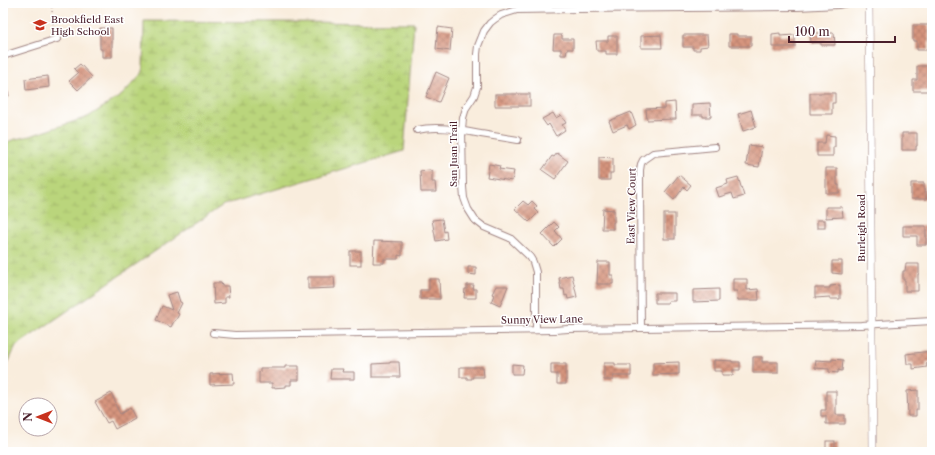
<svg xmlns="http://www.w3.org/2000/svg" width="935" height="455" viewBox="0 0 935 455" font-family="'Libre Caslon Text',serif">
	<defs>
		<pattern id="wetland-marsh" width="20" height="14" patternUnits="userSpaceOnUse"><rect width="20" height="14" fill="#bad57b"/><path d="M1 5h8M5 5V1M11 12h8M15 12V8" fill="none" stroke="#a1b66a"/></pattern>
		<pattern id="building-cross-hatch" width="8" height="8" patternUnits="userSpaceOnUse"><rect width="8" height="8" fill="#d6947e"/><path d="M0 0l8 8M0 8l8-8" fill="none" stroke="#b07867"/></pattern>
	</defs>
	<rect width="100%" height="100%" fill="#fff"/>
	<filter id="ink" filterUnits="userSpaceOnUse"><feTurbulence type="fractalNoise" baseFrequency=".025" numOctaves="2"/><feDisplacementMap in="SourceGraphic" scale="8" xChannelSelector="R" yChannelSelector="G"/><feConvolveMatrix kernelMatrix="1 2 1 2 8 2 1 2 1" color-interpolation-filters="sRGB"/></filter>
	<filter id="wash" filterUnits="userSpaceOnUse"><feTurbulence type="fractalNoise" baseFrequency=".012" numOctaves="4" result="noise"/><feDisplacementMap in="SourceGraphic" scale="16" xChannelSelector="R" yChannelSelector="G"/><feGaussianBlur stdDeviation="0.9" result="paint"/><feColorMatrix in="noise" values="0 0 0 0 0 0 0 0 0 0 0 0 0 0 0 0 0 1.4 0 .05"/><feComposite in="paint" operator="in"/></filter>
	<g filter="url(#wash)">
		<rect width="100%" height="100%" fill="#f9eddd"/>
		<polygon fill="url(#wetland-marsh)" stroke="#827a53" points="144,21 414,23 404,151 223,205 16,346 3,374 3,177 7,142 16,139 30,136 88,117 122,95 143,72"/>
		<g id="blocks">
			<g fill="url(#building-cross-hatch)">
				<polygon points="913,25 929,25 929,50 917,50 917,41 913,41"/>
				<polygon points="438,27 452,29 450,51 436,49"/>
				<polygon points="100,28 112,28 112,57 102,57 102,49 100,49"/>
				<polygon points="780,33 780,36 795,35 795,47 772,47 772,34"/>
				<polygon points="810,33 834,33 835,45 821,45 821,43 811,43"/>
				<polygon points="729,34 737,34 737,36 751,36 751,46 729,46"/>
				<polygon points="554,35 562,35 562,39 573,39 573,49 567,49 566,55 561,55 561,49 553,49"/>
				<polygon points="661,35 662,48 641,48 641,36"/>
				<polygon points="683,35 707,35 708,46 700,47 700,50 693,50 693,47 683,47"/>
				<polygon points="608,36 617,36 617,54 606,54 606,51 597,51 596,41 608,41"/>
				<polygon points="80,64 92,77 78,90 69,81 78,73 74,69"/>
				<polygon points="917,66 928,66 929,91 913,91 913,80 917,80"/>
				<polygon points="436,72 449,78 439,102 426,97"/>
				<polygon points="48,76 49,87 26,90 25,79"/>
				<polygon points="3,81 5,81 9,96 3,98"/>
				<polygon points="810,93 835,93 835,103 832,103 832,114 810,114"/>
				<rect x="495" y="94" width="35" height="12"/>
				<polygon points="675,102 676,119 647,120 646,109 665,108 665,103"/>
				<polygon points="710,103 711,117 703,117 703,115 692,115 692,104"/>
				<polygon points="751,110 756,127 743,131 738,114"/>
				<polygon points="631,112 636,125 629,129 627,125 613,131 609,121"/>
				<polygon points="553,113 556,118 561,115 566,123 562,125 565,130 556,136 549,124 547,126 542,119"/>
				<polygon points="902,133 917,133 917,146 916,146 916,150 902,150"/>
				<polygon points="826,135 835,136 835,147 833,147 833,156 817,156 817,143 825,143"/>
				<polygon points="749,145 762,147 759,167 746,165"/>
				<polygon points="557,153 568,161 555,179 542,170 552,156 554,157"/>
				<polygon points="599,157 613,158 613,173 610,173 610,180 599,180"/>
				<polygon points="489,164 500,166 499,169 514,171 512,181 487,177"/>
				<polygon points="826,168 837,168 837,185 839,185 839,193 826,193"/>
				<polygon points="430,170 430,171 432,171 432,182 435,182 436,192 421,192 420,171"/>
				<polygon points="679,175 691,185 687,190 684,187 674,200 665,192"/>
				<polygon points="738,177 744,196 734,199 732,193 719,197 716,188 728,184 727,180"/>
				<polygon points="911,183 924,183 924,191 926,191 926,199 911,199"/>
				<polygon points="523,201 528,205 532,201 537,206 534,209 538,213 529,222 515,209"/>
				<polygon points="826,207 842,207 843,217 826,218"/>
				<polygon points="603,209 614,210 614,222 613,222 613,229 602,229"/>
				<rect x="664" y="214" width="11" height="25"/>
				<polygon points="442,219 444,232 446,231 447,239 436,241 432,220"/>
				<rect x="817" y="220" width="8" height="8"/>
				<polygon points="554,222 559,227 555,231 562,239 554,247 542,234"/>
				<polygon points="903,226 926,226 926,245 917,245 917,236 903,236"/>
				<polygon points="374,241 402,242 402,256 398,255 398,259 384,259 384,263 373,263"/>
				<rect x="350" y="251" width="11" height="14"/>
				<polygon points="832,261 842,261 842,274 832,273"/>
				<polygon points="598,262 610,262 610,275 613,275 613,284 597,284"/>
				<polygon points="906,264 919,264 919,274 918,274 918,291 905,291 905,280 903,280 903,271 905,271"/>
				<polygon points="468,267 476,267 476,275 468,274"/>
				<polygon points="572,275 577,297 568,299 567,295 565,296 564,289 561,289 559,278"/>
				<polygon points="308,277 334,277 335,288 308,289"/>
				<polygon points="429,279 439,279 440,299 420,299 420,290 429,290"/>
				<polygon points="733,279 747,279 747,290 758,289 759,300 738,300 737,291 733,291"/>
				<polygon points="213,283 221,283 222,286 228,286 229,297 225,297 225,303 214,304"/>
				<polygon points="467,285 474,285 473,289 476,289 476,298 464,298 465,289 467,289"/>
				<polygon points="840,285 840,299 830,299 830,297 815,298 815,288 830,288 830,286"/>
				<polygon points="496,286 508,286 500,306 491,302 494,295 492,294"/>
				<polygon points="719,289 719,301 693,302 693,290"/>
				<polygon points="177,292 180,302 182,303 177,313 179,314 176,320 174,321 171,327 156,320 162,306 172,310 167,295"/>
				<polygon points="655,293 675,293 675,301 668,301 668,303 655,303"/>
				<polygon points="932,351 932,363 926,363 927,367 913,369 913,364 907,364 906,354"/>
				<polygon points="753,357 762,357 762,362 778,362 778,373 753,373"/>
				<polygon points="832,359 843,360 842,371 838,370 838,373 829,372 829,369 815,368 816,360 832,361"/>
				<polygon points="714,360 732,361 732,362 740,362 740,370 733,370 733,375 722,375 722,371 714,371"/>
				<polygon points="390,362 399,362 400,377 372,377 372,364 390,363"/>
				<polygon points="679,362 679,374 653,375 653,363"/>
				<polygon points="604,363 615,363 615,365 631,365 631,376 613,376 613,380 604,380"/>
				<polygon points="512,364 523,365 522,374 512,374"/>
				<polygon points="551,364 566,364 566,384 557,384 557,374 551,374"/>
				<polygon points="285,366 299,366 299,380 291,380 291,385 286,385 286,387 272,388 272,383 259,383 259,372 260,372 260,368 285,368"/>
				<polygon points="460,367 483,367 484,377 472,377 472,379 467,379 467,377 460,377"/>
				<polygon points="331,369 343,369 342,372 354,372 354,379 330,379"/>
				<polygon points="233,373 234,384 210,385 210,374"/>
				<polygon points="918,390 918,410 916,410 916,416 908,416 907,391"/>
				<polygon points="826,391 836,391 836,415 845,415 845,424 826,424 826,416 821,416 821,410 826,410"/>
				<polygon points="111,393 116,403 115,404 120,414 130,408 135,418 115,429 111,421 107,423 95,402"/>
				<rect x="826" y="441" width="9" height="11"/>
			</g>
		</g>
	</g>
	<g filter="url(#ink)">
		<use href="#blocks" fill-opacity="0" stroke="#a28684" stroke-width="1"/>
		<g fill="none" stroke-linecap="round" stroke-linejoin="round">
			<g stroke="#a28684" stroke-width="8">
				<g id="minor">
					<polyline points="3,56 57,39"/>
					<path d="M417 130C438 125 460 130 481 134 494 136 506 138 518 140"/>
					<polyline points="641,328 640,191 640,170 641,164 643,160 653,153 715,147"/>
					<polyline points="536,330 536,272 533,262 530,257 510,238 484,227 475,220 468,209 464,198 463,187 462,130 463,118 466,108 474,96 477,87 477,54 478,46 484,31 490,23 495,19 501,15 517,10 578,9 798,7 838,5 847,3"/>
					<polyline points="213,333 235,335 555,330 568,329 861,325 932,321"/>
				</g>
			</g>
			<g stroke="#a28684" stroke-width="8">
				<polyline id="tertiary" points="869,3 873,452"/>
			</g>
			<path stroke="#a28684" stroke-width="1.5" stroke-dasharray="1 3" stroke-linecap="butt" d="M51 3C53 13 52 23 55 33"/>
			<use href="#minor" stroke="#fff" stroke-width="6"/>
			<use href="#tertiary" stroke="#fff" stroke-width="7"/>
		</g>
	</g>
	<defs>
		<g id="school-bare" transform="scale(1.08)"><path d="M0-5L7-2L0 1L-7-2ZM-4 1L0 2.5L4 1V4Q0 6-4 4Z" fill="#c8321e" stroke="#fff" stroke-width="2.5" paint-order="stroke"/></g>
	</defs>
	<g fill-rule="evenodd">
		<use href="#school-bare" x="40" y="25"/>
	</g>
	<g text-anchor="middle" stroke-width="3" stroke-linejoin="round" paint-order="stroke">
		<g font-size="10" fill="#4a1f2b" stroke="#fff" text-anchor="start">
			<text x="51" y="23">Brookfield East<tspan x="51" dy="12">High School</tspan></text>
		</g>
		<g font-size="10" fill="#4a1f2b" stroke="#fff">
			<text transform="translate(453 154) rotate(-90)" y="4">San Juan Trail</text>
			<text transform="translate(631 206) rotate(-89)" y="4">East View Court</text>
			<text transform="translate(861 228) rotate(-90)" y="4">Burleigh Road</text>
			<text transform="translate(542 319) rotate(-1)" y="4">Sunny View Lane</text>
		</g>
	</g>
	<rect width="935" height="455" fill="none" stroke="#fff" stroke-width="16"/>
	<g transform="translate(38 417) rotate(270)"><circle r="19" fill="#ffffff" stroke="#b7a5aa"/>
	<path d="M0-3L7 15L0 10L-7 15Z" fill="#c8321e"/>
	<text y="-6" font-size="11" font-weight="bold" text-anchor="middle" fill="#4a1f2b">N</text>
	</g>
	<path d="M789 36v6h106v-6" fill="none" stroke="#4a1f2b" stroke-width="2"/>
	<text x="795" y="36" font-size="12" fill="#4a1f2b" stroke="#ffffff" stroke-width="3" paint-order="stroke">100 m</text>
</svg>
